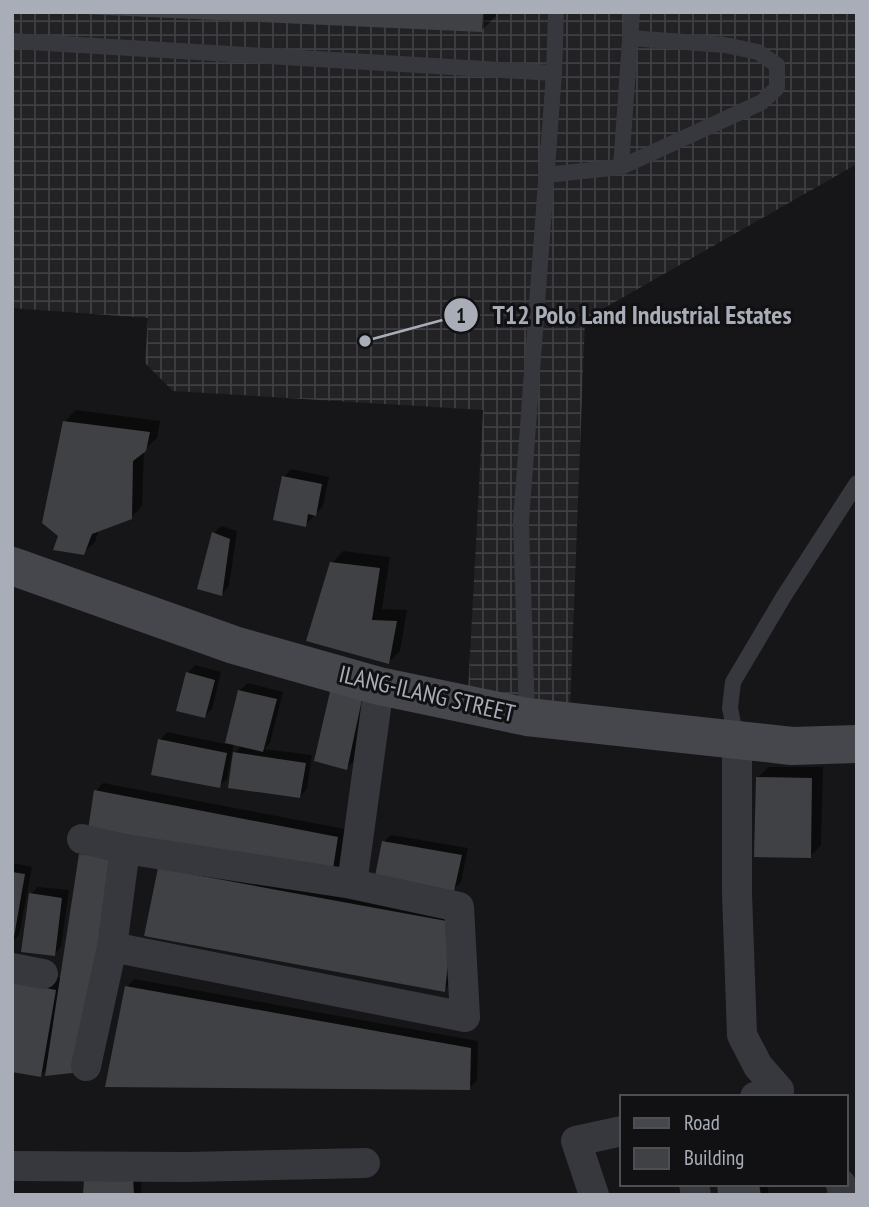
<svg xmlns="http://www.w3.org/2000/svg" width="869" height="1207" viewBox="0 0 869 1207" font-family="'PT Sans Narrow',sans-serif">
	<defs>
		<pattern id="industrial-grid" width="8" height="8" patternUnits="userSpaceOnUse" patternTransform="scale(1.75)"><rect width="8" height="8" fill="#222225"/><path d="M0 4h8M4 0v8" fill="none" stroke="#3f3f43"/></pattern>
	</defs>
	<rect width="100%" height="100%" fill="#161618"/>
	<polygon fill="url(#industrial-grid)" points="12,12 857,12 857,164 585,319 570,709 468,693 483,410 173,391 145,363 148,318 12,308"/>
	<g fill="#0007">
		<polygon points="73,12 496,12 496,16 481,31"/>
		<polygon points="76,410 160,421 157,438 144,450 142,506 131,518 99,529 95,542 83,553 60,535 65,421"/>
		<polygon points="291,469 329,477 323,506 305,525 284,477"/>
		<polygon points="221,526 237,531 229,586 222,594 214,533"/>
		<polygon points="343,551 390,557 382,609 407,610 400,651 389,662 332,563"/>
		<polygon points="195,665 221,672 212,709 204,717 188,673"/>
		<polygon points="341,677 371,683 354,761 346,768"/>
		<polygon points="248,683 283,692 270,743 264,749 312,755 307,789 300,797 235,753 242,745 234,743 227,779 219,786 160,740 167,732 226,744 240,690"/>
		<polygon points="769,767 823,767 821,845 810,857 757,778"/>
		<polygon points="103,783 345,829 339,866 331,873 96,791"/>
		<polygon points="391,835 468,848 461,882 454,889 384,842"/>
		<polygon points="88,847 49,1067 41,1075 16,970 62,978 81,855"/>
		<polygon points="167,861 459,914 452,982 444,990"/>
		<polygon points="12,863 32,867 19,935 12,942"/>
		<polygon points="38,887 69,890 61,947 54,955 31,894"/>
		<polygon points="134,979 478,1041 477,1081 469,1088 127,987"/>
		<polygon points="140,1170 142,1195 85,1195"/>
		<polygon points="719,1184 767,1184 769,1195 721,1195"/>
	</g>
	<g fill="#404145">
		<polygon points="83,12 483,12 482,32 83,14"/>
		<polygon points="63,421 150,432 146,451 133,461 132,519 92,534 84,555 53,550 58,536 42,523"/>
		<polygon points="282,476 322,484 316,516 308,514 306,527 273,520"/>
		<polygon points="212,532 230,539 222,596 197,589"/>
		<polygon points="330,562 380,568 372,620 397,621 389,664 306,641"/>
		<polygon points="186,672 215,680 205,718 176,711"/>
		<polygon points="332,683 364,690 347,770 314,761"/>
		<polygon points="238,690 277,699 263,752 225,743"/>
		<polygon points="158,739 227,753 220,788 151,775"/>
		<polygon points="233,752 306,763 300,798 228,788"/>
		<polygon points="756,777 812,778 811,858 754,857"/>
		<polygon points="94,790 338,837 332,875 88,830"/>
		<polygon points="382,841 462,855 454,891 375,876"/>
		<polygon points="79,854 117,858 81,1072 45,1076"/>
		<polygon points="158,868 452,922 445,992 144,936"/>
		<polygon points="12,872 25,874 14,937 12,937"/>
		<polygon points="29,893 62,898 55,956 21,952"/>
		<polygon points="12,982 56,990 41,1077 12,1072"/>
		<polygon points="125,986 471,1048 470,1090 105,1087"/>
		<polygon points="133,1177 134,1195 83,1195 84,1180"/>
		<polygon points="717,1184 759,1184 761,1195 718,1195"/>
	</g>
	<g fill="none" stroke-linecap="round" stroke-linejoin="round">
		<g stroke="#37383d" stroke-width="16">
			<polyline points="12,41 554,73"/>
			<polyline points="621,167 632,12"/>
			<polyline points="546,175 621,167 762,102 777,88 777,65 758,52 725,45 630,38"/>
			<polyline points="527,717 521,521 554,73 556,12"/>
			<polyline points="736,738 730,708 733,682 784,596 857,483"/>
		</g>
		<g stroke="#37383d" stroke-width="30">
			<polyline points="737,741 737,893 742,1035 758,1066 779,1090 755,1097"/>
			<polyline points="82,839 125,849 352,884 459,907 465,1017 112,947"/>
			<polyline points="352,884 379,686"/>
			<polyline points="12,968 43,974"/>
			<polyline points="86,1066 112,947 125,849"/>
			<polyline points="12,1166 187,1167 365,1163"/>
			<polyline points="694,1184 696,1195"/>
			<polyline points="841,1184 843,1195"/>
			<polyline points="594,1195 576,1141 622,1131"/>
		</g>
		<polyline stroke="#45474d" stroke-width="38" points="12,566 234,645 379,686 527,717 792,746 857,744"/>
	</g>
	<g text-anchor="middle" stroke-width="6" stroke-linejoin="round" paint-order="stroke">
		<g font-size="24" fill="#a8adb8" stroke="#111113">
			<text transform="translate(427 694) rotate(13)" y="8">ILANG-ILANG STREET</text>
		</g>
	</g>
	<path fill="none" stroke="#a8adb8" stroke-width="2.5" d="M365 341L461 315"/>
	<g fill="#a8adb8" stroke="#111113" stroke-width="2.5">
		<circle cx="365" cy="341" r="7"/>
		<circle cx="461" cy="315" r="18"/>
	</g>
	<g font-size="21" text-anchor="middle" font-weight="bold" fill="#111">
		<text x="461" y="323">1</text>
	</g>
	<g font-size="26" text-anchor="middle" font-weight="bold" fill="#a8adb8" stroke="#111113" stroke-width="6" stroke-linejoin="round" paint-order="stroke">
		<text x="642" y="324">T12 Polo Land Industrial Estates</text>
	</g>
	<rect width="869" height="1207" fill="none" stroke="#a8adb8" stroke-width="28"/>
	<rect x="620" y="1095" width="228" height="91" fill="#111113" stroke="#4d4f55" stroke-width="2"/>
	<rect x="634" y="1118" width="35" height="10" fill="#45474d" stroke="#4d4f55" stroke-width="2"/>
	<text x="684" y="1130" font-size="21" fill="#a8adb8">Road</text>
	<rect x="634" y="1148" width="35" height="21" fill="#404145" stroke="#4d4f55" stroke-width="2"/>
	<text x="684" y="1165" font-size="21" fill="#a8adb8">Building</text>
</svg>
